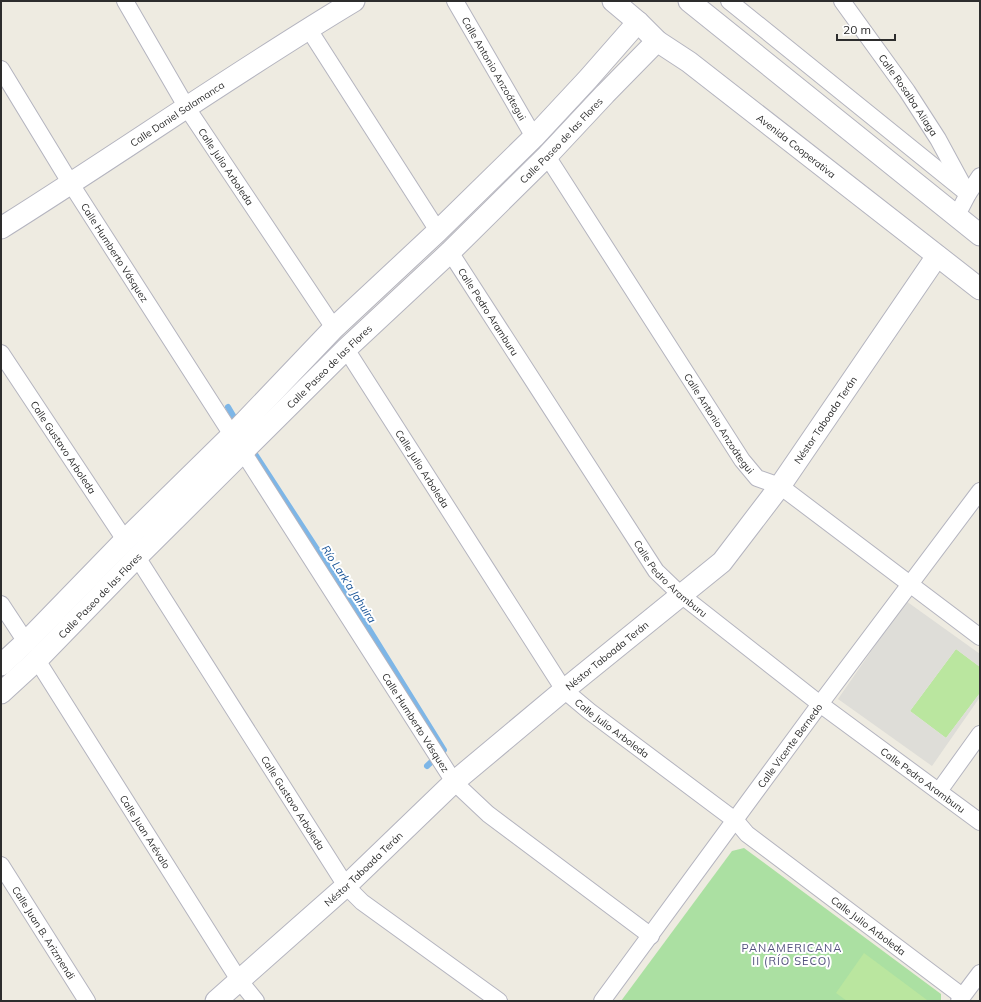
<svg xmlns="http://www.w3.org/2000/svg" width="981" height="1002" viewBox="0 0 981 1002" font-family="Mulish,sans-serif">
	<rect width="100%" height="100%" fill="#eeebe1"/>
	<polygon fill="#abe0a2" points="744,848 941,994 941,1001 621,1001 732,851"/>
	<g fill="#bae69f">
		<polygon points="956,649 980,667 980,693 946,738 910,711"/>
		<polygon points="864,953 927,1000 927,1001 847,1001 836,993"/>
	</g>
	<polygon fill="#deddd8" points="906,601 980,654 980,667 956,649 910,711 946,738 980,693 980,697 932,766 838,699"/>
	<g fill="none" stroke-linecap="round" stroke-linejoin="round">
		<g stroke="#7db6e7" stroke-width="6">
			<polyline points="228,407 238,424"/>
			<polyline points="251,448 367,626 444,750 427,766"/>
		</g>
		<g stroke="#b4b4bf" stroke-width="18">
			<g id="minor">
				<path id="s1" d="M125 1 187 108 334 328"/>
				<path id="s2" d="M455 1 534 137"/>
				<polyline points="729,1 968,194"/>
				<path id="s3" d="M842 1 907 91 938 139 964 187"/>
				<polyline points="308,28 438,231"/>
				<path id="s4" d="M1 69 71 184 232 435"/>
				<path id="s5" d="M547 156 742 460 757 478 780 486 980 637"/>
				<polyline points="956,217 968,194 980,176"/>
				<path id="s6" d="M450 252 656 571 681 595 820 704 980 822"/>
				<path id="s7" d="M346 349 564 690 589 711 736 821 747 834 962 996"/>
				<path id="s8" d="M1 353 125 540"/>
				<path id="s9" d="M243 452 454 782 488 814 651 936"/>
				<path id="s10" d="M137 557 346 886 362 902 499 1001"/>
				<polyline points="1,604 26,642"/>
				<path id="s11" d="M37 660 225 958 239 980 256 1001"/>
				<polyline points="939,791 980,734"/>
				<path id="s12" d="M1 865 87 1001"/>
				<path id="s13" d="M602 1001 820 704 980 491"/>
				<polyline points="959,1001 980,973"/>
			</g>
		</g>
		<g stroke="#b4b4bf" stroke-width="23">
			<g id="tertiary">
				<path id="s14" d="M613 1 638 22 657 41 689 62 980 289"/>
				<polyline points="689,1 980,235"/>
				<path id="s15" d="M1 228C119 154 234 73 354 1"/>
				<polyline points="1,665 26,642 125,540 232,435 334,328 438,231 534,137 588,79 638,22"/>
				<path id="s16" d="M1 693 37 660 137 557 346 349 450 252 547 156 605 94 657 41"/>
				<path id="s17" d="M216 1001 346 886 454 782 564 690 722 562 780 486 937 256"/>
			</g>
		</g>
		<use href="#minor" stroke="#fff" stroke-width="16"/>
		<use href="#tertiary" stroke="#fff" stroke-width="21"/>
	</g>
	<g text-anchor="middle" stroke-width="4" stroke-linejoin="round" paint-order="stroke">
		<g font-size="10" fill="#2d2d2d" stroke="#fff">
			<text dy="4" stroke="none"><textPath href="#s2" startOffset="78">Calle Antonio Anzoátegui</textPath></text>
			<text dy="4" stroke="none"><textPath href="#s3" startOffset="115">Calle Rosalba Aliaga</textPath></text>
			<text dy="4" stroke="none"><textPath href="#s15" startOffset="210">Calle Daniel Salamanca</textPath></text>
			<text dy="4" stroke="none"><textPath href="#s16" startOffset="787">Calle Paseo de las Flores</textPath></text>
			<text dy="4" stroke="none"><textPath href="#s14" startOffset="234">Avenida Cooperativa</textPath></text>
			<text dy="4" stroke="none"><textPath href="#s1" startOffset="194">Calle Julio Arboleda</textPath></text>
			<text dy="4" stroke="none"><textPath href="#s4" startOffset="216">Calle Humberto Vásquez</textPath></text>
			<text dy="4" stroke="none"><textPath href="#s6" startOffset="71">Calle Pedro Aramburu</textPath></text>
			<text dy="4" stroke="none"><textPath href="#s16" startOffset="463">Calle Paseo de las Flores</textPath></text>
			<text dy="4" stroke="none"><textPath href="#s17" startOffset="846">Néstor Taboada Terán</textPath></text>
			<text dy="4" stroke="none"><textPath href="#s5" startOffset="318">Calle Antonio Anzoátegui</textPath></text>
			<text dy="4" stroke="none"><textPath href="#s8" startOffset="113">Calle Gustavo Arboleda</textPath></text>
			<text dy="4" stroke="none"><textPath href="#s7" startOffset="142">Calle Julio Arboleda</textPath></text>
			<text dy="4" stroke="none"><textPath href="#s6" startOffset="395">Calle Pedro Aramburu</textPath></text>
			<text dy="4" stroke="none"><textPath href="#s16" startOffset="139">Calle Paseo de las Flores</textPath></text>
			<text dy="4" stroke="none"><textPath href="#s17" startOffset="522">Néstor Taboada Terán</textPath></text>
			<text dy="4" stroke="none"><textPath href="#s9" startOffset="321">Calle Humberto Vásquez</textPath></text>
			<text dy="4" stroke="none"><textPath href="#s7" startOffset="466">Calle Julio Arboleda</textPath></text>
			<text dy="4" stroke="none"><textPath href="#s13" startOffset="317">Calle Vicente Bernedo</textPath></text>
			<text dy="4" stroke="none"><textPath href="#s6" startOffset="719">Calle Pedro Aramburu</textPath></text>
			<text dy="4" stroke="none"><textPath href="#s10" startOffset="291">Calle Gustavo Arboleda</textPath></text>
			<text dy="4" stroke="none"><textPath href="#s11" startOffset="203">Calle Juan Arévalo</textPath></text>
			<text dy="4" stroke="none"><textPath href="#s17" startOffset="198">Néstor Taboada Terán</textPath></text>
			<text dy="4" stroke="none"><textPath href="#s7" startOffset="790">Calle Julio Arboleda</textPath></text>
			<text dy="4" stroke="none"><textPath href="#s12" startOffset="80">Calle Juan B. Arizmendi</textPath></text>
		</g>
		<g font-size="11" font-style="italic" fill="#175397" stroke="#fff">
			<text transform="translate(349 584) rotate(57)" y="4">Río Lark’a Jahuira</text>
		</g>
		<g font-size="11" letter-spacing="1" fill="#51507c" stroke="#fff">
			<text x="792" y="952">PANAMERICANA<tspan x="792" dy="13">II (RÍO SECO)</tspan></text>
		</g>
	</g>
	<rect width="981" height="1002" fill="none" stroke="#2d2d2d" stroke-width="4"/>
	<path d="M837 34v6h58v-6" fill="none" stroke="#2d2d2d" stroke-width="2"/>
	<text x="843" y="34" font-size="12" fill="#2d2d2d" stroke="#ffffff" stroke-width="3" paint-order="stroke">20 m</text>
</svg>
